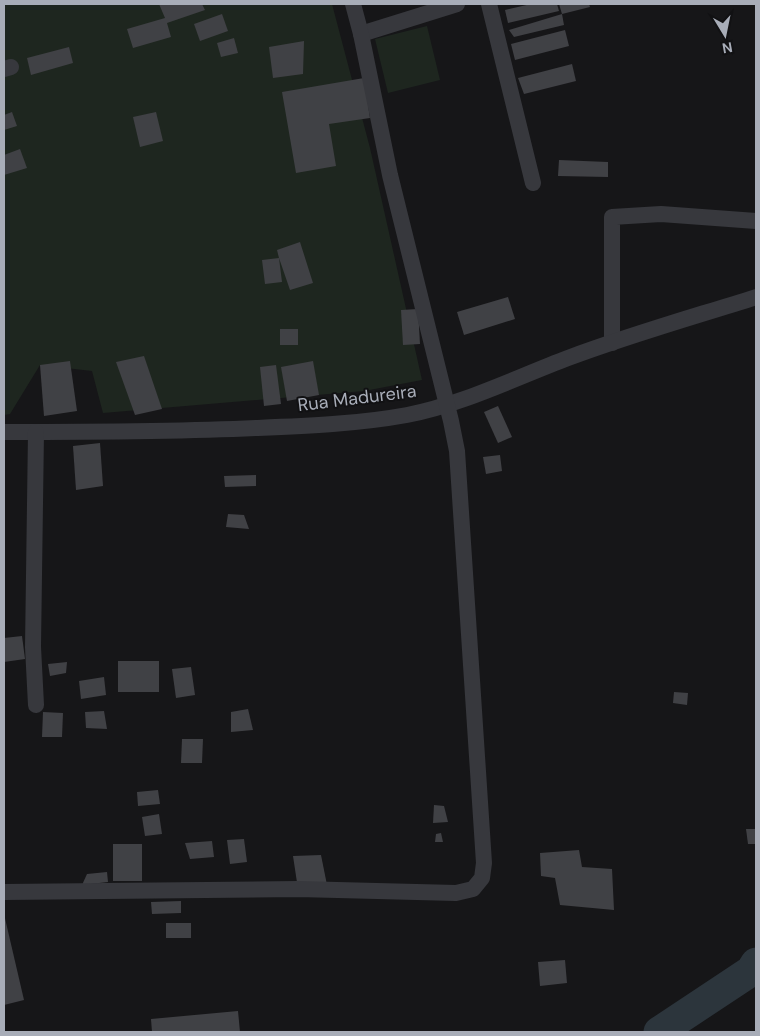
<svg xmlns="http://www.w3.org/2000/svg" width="760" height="1036" viewBox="0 0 760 1036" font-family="'DM Sans',sans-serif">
	<rect width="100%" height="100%" fill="#161618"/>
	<g fill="#1e261f">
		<polygon points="4,4 332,4 370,148 422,380 364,391 103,413 92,371 40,365 10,414 4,415"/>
		<polygon points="427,26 440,80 388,93 375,39"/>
	</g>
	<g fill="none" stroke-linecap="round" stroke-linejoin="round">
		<polyline stroke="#2c353c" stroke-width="31" points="659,1032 751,971 756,963"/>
	</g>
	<g fill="#404145">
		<polygon points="159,4 202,4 205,10 167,23 171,37 133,48 127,29 165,18"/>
		<polygon points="531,4 557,4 559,11 508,23 505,10"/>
		<polygon points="559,4 589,4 590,7 562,14"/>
		<polygon points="222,14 228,31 200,41 194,24"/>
		<polygon points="562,14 564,25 514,37 509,30"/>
		<polygon points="565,30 569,46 515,60 511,44"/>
		<polygon points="234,38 238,53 221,57 217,43"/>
		<polygon points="304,41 303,74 273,78 269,47"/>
		<polygon points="69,47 73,63 31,75 27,58"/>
		<polygon points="572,64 576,81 524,94 518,78"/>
		<polygon points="364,78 370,118 329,124 336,166 296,173 282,92"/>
		<polygon points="12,112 17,126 4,130 4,115"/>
		<polygon points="156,112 163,141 140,147 133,117"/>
		<polygon points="20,149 27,168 4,175 4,155"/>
		<polygon points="559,160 608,162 608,177 558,176"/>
		<polygon points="300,242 313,283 290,290 279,258 282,282 265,284 262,260 279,258 277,250"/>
		<polygon points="508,297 515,319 464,335 457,312"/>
		<polygon points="418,309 420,344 403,345 401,310"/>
		<rect x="280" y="329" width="18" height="16"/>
		<polygon points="144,356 162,409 135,415 116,362"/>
		<polygon points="70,361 77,411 44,416 40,365"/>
		<polygon points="313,361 319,395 287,401 281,367"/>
		<polygon points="276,365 281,404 264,406 260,367"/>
		<polygon points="498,406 512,437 498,443 484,412"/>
		<polygon points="100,443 103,486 76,490 73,446"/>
		<polygon points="500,455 502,471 486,474 483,457"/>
		<polygon points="256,475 256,486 225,487 224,476"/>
		<polygon points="228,514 244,515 249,529 226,527"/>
		<polygon points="22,636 25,659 4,662 4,638"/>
		<rect x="118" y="661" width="41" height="31"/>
		<polygon points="67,662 66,673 50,676 48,664"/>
		<polygon points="191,667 195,695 176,698 172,669"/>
		<polygon points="104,677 106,695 81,699 79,681"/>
		<polygon points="674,692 688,693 687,705 673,703"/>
		<polygon points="248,709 253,730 231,732 231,712"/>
		<polygon points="104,711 107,729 86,728 85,712"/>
		<polygon points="43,712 63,713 62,737 42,737"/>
		<polygon points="182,739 203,739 202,763 181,763"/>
		<polygon points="158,790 160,804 138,806 137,792"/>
		<polygon points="434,805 444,806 448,822 433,823"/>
		<polygon points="159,814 162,834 145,836 142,817"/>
		<polygon points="746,829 756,829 756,844 748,844"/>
		<polygon points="441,833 443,842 435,842 436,834"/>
		<polygon points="244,839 247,862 230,864 227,840"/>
		<polygon points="212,841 214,857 190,859 185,843"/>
		<rect x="113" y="844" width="29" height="37"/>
		<polygon points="579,850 582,867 612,869 614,910 560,905 555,878 541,876 540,853"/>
		<polygon points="321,855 328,890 298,889 293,856"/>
		<polygon points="107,872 108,882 82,885 87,874"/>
		<polygon points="181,901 181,913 152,914 151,902"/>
		<polygon points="4,914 24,1000 4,1005"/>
		<rect x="166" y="923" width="25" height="15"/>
		<polygon points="565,960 567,983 540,986 538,962"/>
		<polygon points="238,1011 240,1032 152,1032 151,1019"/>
	</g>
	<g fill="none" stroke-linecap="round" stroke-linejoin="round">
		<g stroke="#37383d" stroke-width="16">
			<polyline points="489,4 533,183"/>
			<polyline points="361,34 457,4"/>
			<polyline points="4,69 11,67"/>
			<polyline points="612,343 612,217 661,214 756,221"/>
			<path d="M4 432C88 432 172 432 256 428 306 426 358 424 407 415 463 404 515 378 568 358 629 335 693 317 756 297"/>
			<polyline points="36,705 33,647 36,432"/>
			<polyline points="4,892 298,889 456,893 473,889 482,878 484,863 457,451 451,421 390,175 361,34 353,4"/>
		</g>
	</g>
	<g text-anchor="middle" stroke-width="4" stroke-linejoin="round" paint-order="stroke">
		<g font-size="18" fill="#a8adb8" stroke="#111113">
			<text transform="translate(357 398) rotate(-7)" y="6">Rua Madureira</text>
		</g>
	</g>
	<rect width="760" height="1036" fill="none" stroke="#a8adb8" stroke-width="10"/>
	<g transform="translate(725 35) rotate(170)" stroke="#111113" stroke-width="4" paint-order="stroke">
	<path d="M0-4L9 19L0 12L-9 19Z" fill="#a8adb8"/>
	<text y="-8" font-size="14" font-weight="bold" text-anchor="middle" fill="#a8adb8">N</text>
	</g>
</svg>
